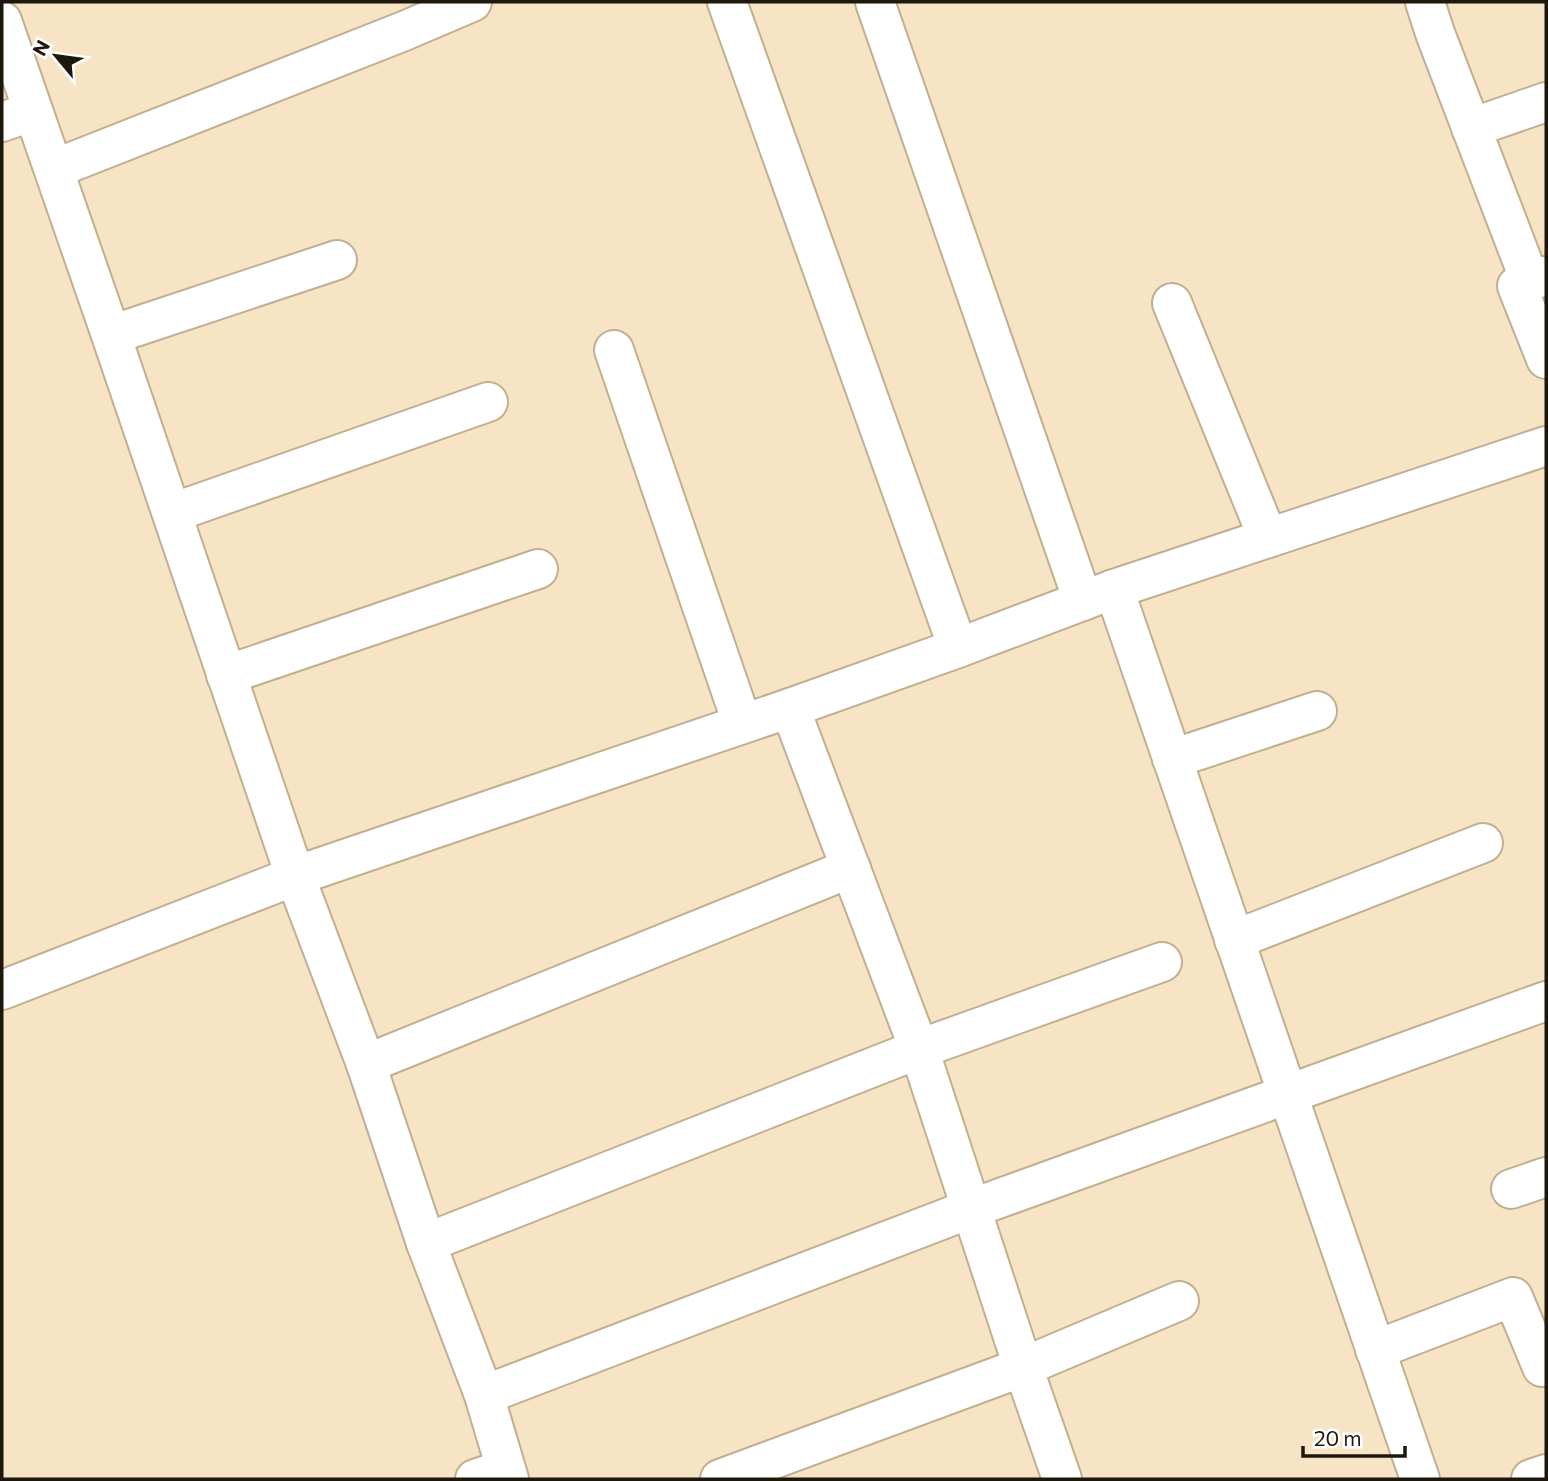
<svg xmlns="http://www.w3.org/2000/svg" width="1548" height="1481" viewBox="0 0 1548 1481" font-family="Commissioner,sans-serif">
	<rect width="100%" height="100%" fill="#f6e4c5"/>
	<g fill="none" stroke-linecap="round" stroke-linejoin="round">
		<g stroke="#c1af91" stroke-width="42">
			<g id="minor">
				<polyline points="727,2 958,648"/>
				<polyline points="875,2 1083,601"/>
				<polyline points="1425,2 1435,33 1530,281"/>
				<polyline points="2,122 33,111"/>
				<polyline points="1471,128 1546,102"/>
				<polyline points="54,169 404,31 472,2"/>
				<polyline points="1544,276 1517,286 1546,359"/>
				<polyline points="1172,303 1268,538"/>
				<polyline points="111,335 337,260"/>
				<polyline points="614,350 742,723"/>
				<polyline points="172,513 488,402"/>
				<polyline points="1114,589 1420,1479"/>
				<polyline points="226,675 538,569"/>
				<polyline points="790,708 919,1049 1023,1367 1062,1479"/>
				<polyline points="1172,759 1317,711"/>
				<polyline points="1234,940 1483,843"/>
				<polyline points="366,1064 851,868"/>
				<polyline points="1511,1189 1546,1177"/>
				<polyline points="426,1243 919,1049 1162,962"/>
				<polyline points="1375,1350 1513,1297 1542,1367 1546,1365"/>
				<polyline points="484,1395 970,1209 1546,1001"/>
				<polyline points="475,1479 505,1469"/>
				<polyline points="720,1479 1023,1367 1179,1301"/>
				<polyline points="1531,1479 1546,1474"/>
			</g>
		</g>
		<g stroke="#c1af91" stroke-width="42">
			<g id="tertiary">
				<polyline points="2,21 111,335 295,876 366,1064 426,1243 484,1395 509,1479"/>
				<polyline points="2,990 295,876 790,708 958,648 1114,589 1546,446"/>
			</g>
		</g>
		<use href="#minor" stroke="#fff" stroke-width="38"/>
		<use href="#tertiary" stroke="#fff" stroke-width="38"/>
	</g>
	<rect width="1548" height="1481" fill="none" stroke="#1d170c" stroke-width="7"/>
	<g transform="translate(56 56) rotate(299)" stroke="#ffffff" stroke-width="5" paint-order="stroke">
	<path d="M0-5L12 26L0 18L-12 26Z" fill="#1d170c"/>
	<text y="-10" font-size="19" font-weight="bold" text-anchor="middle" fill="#1d170c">N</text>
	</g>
	<path d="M1303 1446v10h102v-10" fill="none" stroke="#1d170c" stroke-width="3.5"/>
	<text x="1314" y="1446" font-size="21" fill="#1d170c" stroke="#ffffff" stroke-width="5" paint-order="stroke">20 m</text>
</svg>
